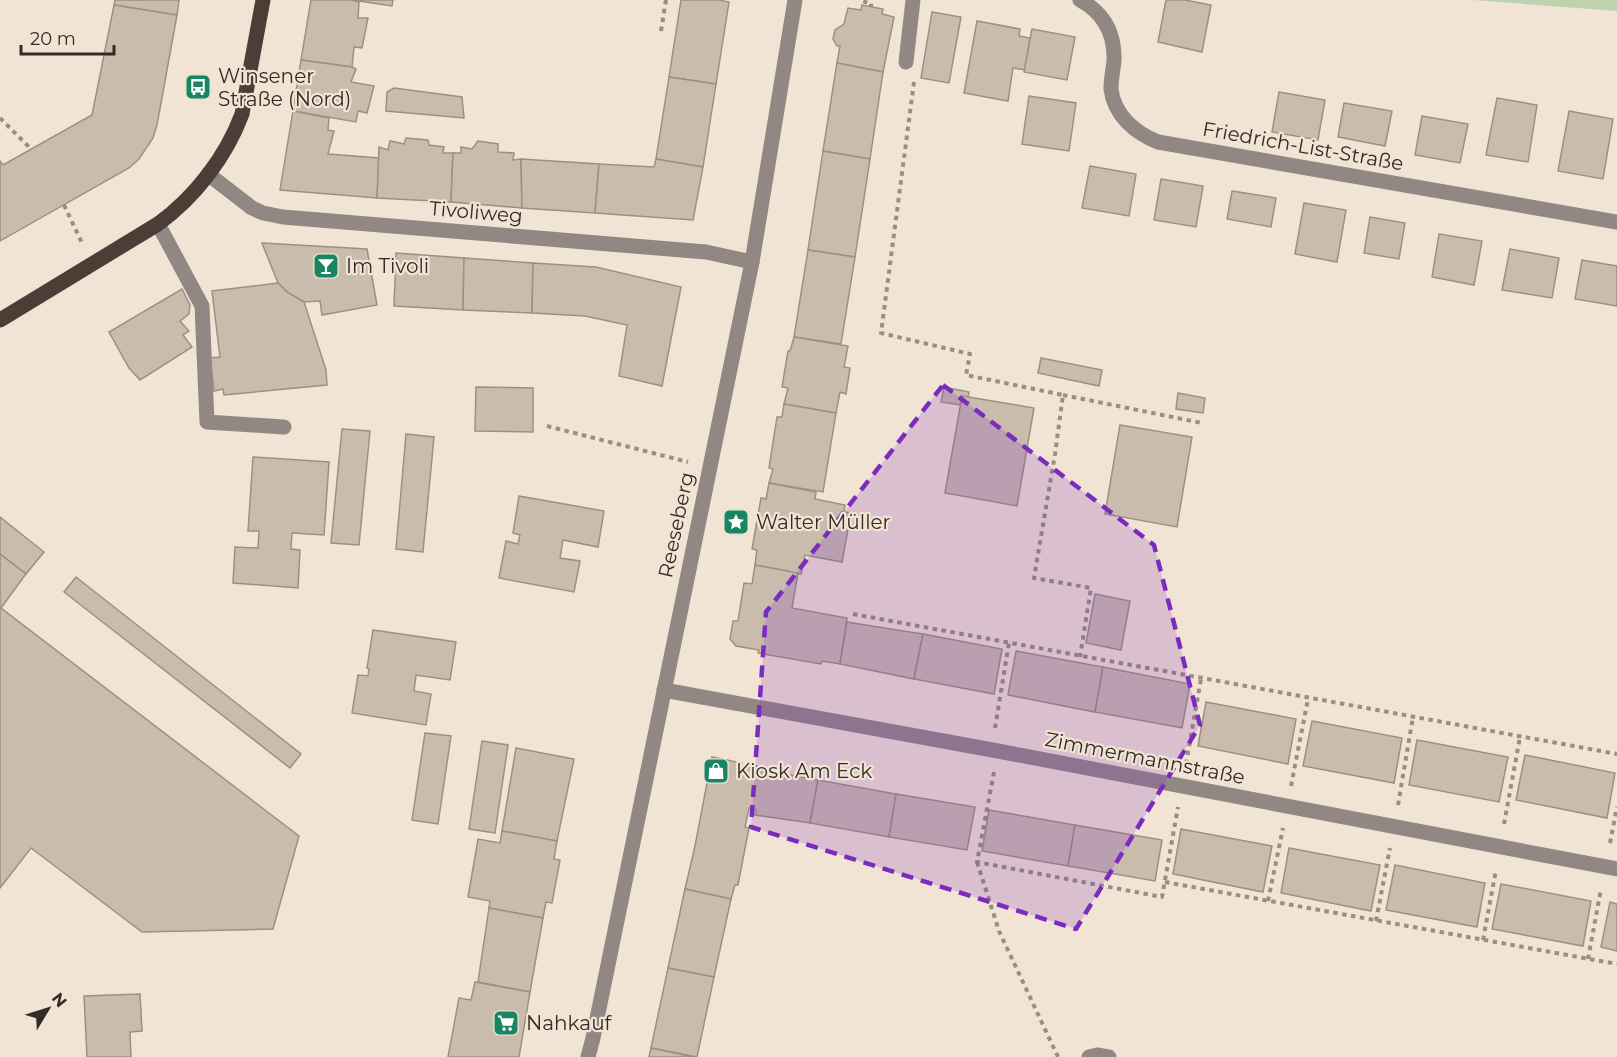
<svg xmlns="http://www.w3.org/2000/svg" width="1617" height="1057" viewBox="0 0 1617 1057" font-family="Montserrat,sans-serif">
	<rect width="100%" height="100%" fill="#f2e4d4"/>
	<polygon fill="#bed2af" points="1473,0 1617,0 1617,11"/>
	<g fill="#cabcad" stroke="#9d9081" stroke-width="1.5">
		<polygon points="115,0 179,0 177,15 114,5"/>
		<polygon points="311,0 352,0 359,2 358,18 368,18 362,48 354,47 352,67 301,60"/>
		<polygon points="352,0 393,0 392,6"/>
		<polygon points="681,0 719,0 729,2 716,84 669,77"/>
		<polygon points="1166,0 1185,0 1211,5 1202,52 1158,42"/>
		<polygon points="114,5 177,15 157,125 153,138 139,159 129,168 0,241 0,161 3,165 92,115"/>
		<polygon points="862,5 883,9 882,14 894,17 883,72 837,63 840,46 837,46 833,39 835,30 844,24 848,8 861,10"/>
		<polygon points="932,12 961,17 949,83 921,78"/>
		<polygon points="977,21 1020,29 1019,36 1030,38 1025,70 1013,68 1008,101 964,93"/>
		<polygon points="1032,29 1075,37 1067,80 1024,72"/>
		<polygon points="301,60 352,67 356,69 351,82 374,86 367,113 358,111 356,122 293,111"/>
		<polygon points="837,63 883,72 870,159 823,151"/>
		<polygon points="669,77 716,84 703,167 656,159"/>
		<polygon points="394,88 462,97 464,118 386,111 387,92"/>
		<polygon points="1279,92 1325,100 1318,140 1272,132"/>
		<polygon points="1029,96 1076,103 1069,151 1022,144"/>
		<polygon points="1497,98 1537,105 1528,162 1486,155"/>
		<polygon points="1344,103 1392,111 1385,146 1338,137"/>
		<polygon points="293,111 329,118 328,130 334,131 328,154 379,158 377,198 280,190"/>
		<polygon points="1569,111 1613,119 1603,179 1558,171"/>
		<polygon points="1422,116 1468,124 1460,163 1415,155"/>
		<polygon points="406,138 428,140 429,145 444,147 443,153 453,153 451,202 377,198 379,147 388,150 390,141 404,144"/>
		<polygon points="478,141 498,144 498,152 514,153 513,160 521,159 522,208 451,202 453,153 461,153 461,147 472,149"/>
		<polygon points="823,151 870,159 855,257 808,250"/>
		<polygon points="521,159 599,164 595,213 522,208"/>
		<polygon points="656,159 703,167 693,220 595,213 599,164 654,167"/>
		<polygon points="1090,166 1136,174 1129,216 1082,208"/>
		<polygon points="1161,179 1203,186 1196,227 1154,220"/>
		<polygon points="1232,191 1276,198 1271,227 1227,219"/>
		<polygon points="1304,203 1346,210 1337,262 1295,254"/>
		<polygon points="1370,217 1405,223 1399,259 1364,253"/>
		<polygon points="1439,234 1482,241 1474,285 1432,277"/>
		<polygon points="262,243 367,249 377,305 322,315 320,301 304,302 287,292 278,283"/>
		<polygon points="1510,249 1559,258 1552,298 1502,290"/>
		<polygon points="808,250 855,257 841,344 794,337"/>
		<polygon points="396,253 464,258 463,310 394,306"/>
		<polygon points="464,258 533,263 532,313 463,310"/>
		<polygon points="1582,260 1617,266 1617,306 1575,299"/>
		<polygon points="533,263 596,267 681,287 662,386 619,376 627,325 585,316 532,313"/>
		<polygon points="278,283 287,292 304,302 326,370 327,385 224,395 223,389 214,391 210,358 220,357 212,291"/>
		<polygon points="182,289 190,305 189,314 180,321 189,331 183,335 192,347 140,380 129,368 109,332"/>
		<polygon points="794,337 848,346 844,367 850,368 846,394 840,392 836,413 784,404 788,388 782,387 788,351 790,351"/>
		<polygon points="1041,358 1102,370 1099,386 1038,373"/>
		<polygon points="476,387 533,388 533,432 475,431"/>
		<polygon points="944,387 969,392 968,397 962,396 960,405 941,402"/>
		<polygon points="1178,393 1205,398 1203,413 1176,409"/>
		<polygon points="962,396 1034,408 1017,506 945,493"/>
		<polygon points="784,404 836,413 823,492 769,483 773,469 769,468 777,417 782,417"/>
		<polygon points="1120,425 1192,437 1177,527 1105,514"/>
		<polygon points="342,429 370,431 359,545 331,543"/>
		<polygon points="406,434 434,437 423,552 396,549"/>
		<polygon points="253,457 329,462 324,535 292,533 291,549 300,550 298,588 233,583 235,547 258,548 259,531 248,531"/>
		<polygon points="769,483 816,492 815,499 845,505 844,512 851,513 842,562 805,555 801,574 755,565 757,550 752,549 761,498 766,499"/>
		<polygon points="519,496 604,511 598,547 563,540 560,558 580,561 574,592 499,578 506,541 518,544 520,535 513,533"/>
		<polygon points="0,517 44,552 26,574 0,554"/>
		<polygon points="0,554 26,574 1,608 299,836 273,929 142,932 31,848 0,888"/>
		<polygon points="755,565 798,573 792,608 847,618 840,664 822,661 821,664 758,653 759,650 736,646 730,639 733,621 738,621 744,583 752,584"/>
		<polygon points="76,577 301,754 290,768 64,592"/>
		<polygon points="1095,594 1130,601 1121,650 1086,643"/>
		<polygon points="847,622 923,634 914,679 840,664"/>
		<polygon points="373,630 456,642 450,680 416,675 414,691 431,694 426,725 352,713 358,675 368,676 369,669 367,668"/>
		<polygon points="923,634 1002,649 994,694 914,679"/>
		<polygon points="1016,651 1103,667 1095,712 1008,695"/>
		<polygon points="1103,667 1190,684 1182,728 1095,712"/>
		<polygon points="1206,702 1296,719 1288,764 1198,746"/>
		<polygon points="1312,721 1402,738 1394,783 1303,766"/>
		<polygon points="425,733 451,736 438,824 412,820"/>
		<polygon points="1417,740 1508,757 1499,802 1409,785"/>
		<polygon points="482,741 508,745 495,833 469,829"/>
		<polygon points="516,748 574,759 557,841 502,831"/>
		<polygon points="1525,755 1615,773 1607,818 1516,800"/>
		<polygon points="712,757 742,763 741,766 818,780 810,823 755,815 756,810 749,808 745,827 749,828 738,885 735,885 731,899 685,889 695,846"/>
		<polygon points="818,780 896,794 889,837 810,823"/>
		<polygon points="896,794 975,807 967,850 889,837"/>
		<polygon points="989,810 1075,825 1068,866 982,851"/>
		<polygon points="1075,825 1162,840 1155,881 1068,866"/>
		<polygon points="1181,829 1272,846 1263,892 1173,874"/>
		<polygon points="502,831 557,841 554,859 560,860 552,903 546,902 543,918 489,908 490,901 468,897 478,839 500,843"/>
		<polygon points="1289,848 1380,865 1371,911 1281,893"/>
		<polygon points="1395,865 1485,883 1477,927 1386,910"/>
		<polygon points="1501,884 1591,901 1583,946 1492,929"/>
		<polygon points="685,889 731,899 714,977 668,968"/>
		<polygon points="1610,902 1617,904 1617,951 1601,947"/>
		<polygon points="489,908 543,918 530,992 478,982"/>
		<polygon points="668,968 714,977 697,1057 651,1048"/>
		<polygon points="475,982 530,992 519,1057 448,1057 459,998 471,1000"/>
		<polygon points="140,994 142,1031 130,1032 131,1057 87,1057 84,996"/>
		<polygon points="651,1048 693,1057 649,1057"/>
	</g>
	<g fill="none" stroke-linecap="round" stroke-linejoin="round">
		<g stroke="#988e82" stroke-width="4" stroke-dasharray="4.5 4.5" stroke-linecap="butt">
			<polyline points="866,0 865,2 871,3 871,7"/>
			<polyline points="661,31 666,0"/>
			<polyline points="914,82 881,333 970,354 966,375 1063,395 1055,454 1034,578 1091,588 1080,657"/>
			<polyline points="0,118 31,149"/>
			<polyline points="64,205 83,245"/>
			<polyline points="1063,395 1202,423"/>
			<polyline points="547,426 688,462"/>
			<polyline points="853,614 1617,754"/>
			<polyline points="995,728 1009,643"/>
			<polyline points="1186,764 1201,679"/>
			<polyline points="994,772 977,862 1162,897 1178,807"/>
			<polyline points="1291,786 1308,699"/>
			<polyline points="1398,805 1413,717"/>
			<polyline points="1504,824 1520,737"/>
			<polyline points="1610,843 1617,807"/>
			<polyline points="977,862 999,931 1058,1057"/>
			<polyline points="1165,882 1617,964"/>
			<polyline points="1268,901 1283,828"/>
			<polyline points="1376,921 1390,848"/>
			<polyline points="1483,940 1496,870"/>
			<polyline points="1588,959 1601,889"/>
		</g>
		<g stroke="#918884" stroke-width="15">
			<path d="M1080 0C1104 13 1115 34 1114 61 1113 70 1111 79 1111 89 1114 115 1135 133 1158 142L1617 222"/>
			<polyline points="906,62 913,0"/>
			<polyline points="208,174 252,208 263,213 283,217 706,252 752,262"/>
			<polyline points="158,224 202,306 207,422 284,427"/>
			<polyline points="664,690 998,751 1617,869"/>
			<polyline points="588,1057 593,1038 752,262 795,0"/>
			<polyline points="1089,1057 1097,1055 1109,1057"/>
		</g>
		<path stroke="#4b3e37" stroke-width="15" d="M0 320 158 224C195 197 226 157 242 114L263 0"/>
	</g>
	<path fill="#7b2cbf" fill-opacity="0.2" stroke="#7b2cbf" stroke-width="4.5" stroke-dasharray="12 8" stroke-linejoin="round" d="M943 385 1154 545 1200 725 1076 929 751 827 766 612Z"/>
	<defs>
		<g id="bus-square" transform="scale(1.35)"><rect x="-9" y="-9" width="18" height="18" rx="4" fill="#1a8562" stroke="#f2e4d4"/><path d="M-5-6H5V4H4V6H2V4H-2V6H-4V4H-5ZM-3.5-4V0h7V-4ZM-3.5 1.2v1.5H-2V1.2ZM2 1.2v1.5H3.5V1.2Z" fill="#fff"/></g>
		<g id="bar-square" transform="scale(1.35)"><rect x="-9" y="-9" width="18" height="18" rx="4" fill="#1a8562" stroke="#f2e4d4"/><path d="M-6-5H6L.8 .8V4.5H3.5V6h-7V4.5H-.8V.8Z" fill="#fff"/></g>
		<g id="sight-square" transform="scale(1.35)"><rect x="-9" y="-9" width="18" height="18" rx="4" fill="#1a8562" stroke="#f2e4d4"/><path d="M0-6L1.8-2.2L6-1.7L2.9 1.2L3.7 5.4L0 3.3L-3.7 5.4L-2.9 1.2L-6-1.7L-1.8-2.2Z" fill="#fff"/></g>
		<g id="shop-square" transform="scale(1.35)"><rect x="-9" y="-9" width="18" height="18" rx="4" fill="#1a8562" stroke="#f2e4d4"/><path d="M-5-2.5h2.3a2.7 3.5 0 0 1 5.4 0H5L5.5 6h-11ZM-1.5-2.5h3a1.5 2.3 0 0 0-3 0Z" fill="#fff"/></g>
		<g id="supermarket-square" transform="scale(1.35)"><rect x="-9" y="-9" width="18" height="18" rx="4" fill="#1a8562" stroke="#f2e4d4"/><path d="M-6-5.5h2.5l.6 2H6L4.5 2H-2.5L-4.4-4H-6ZM-1.5 3.2a1.3 1.3 0 1 0 .1 0ZM3 3.2a1.3 1.3 0 1 0 .1 0Z" fill="#fff"/></g>
	</defs>
	<g fill-rule="evenodd">
		<use href="#bus-square" x="198" y="87"/>
		<use href="#bar-square" x="326" y="266"/>
		<use href="#sight-square" x="736" y="522"/>
		<use href="#shop-square" x="716" y="771"/>
		<use href="#supermarket-square" x="506" y="1023"/>
	</g>
	<g text-anchor="middle" stroke-width="4.5" stroke-linejoin="round" paint-order="stroke">
		<g font-size="20" fill="#322c26" stroke="#f2e4d4" text-anchor="start">
			<text x="218" y="83">Winsener<tspan x="218" dy="23">Straße (Nord)</tspan></text>
			<text x="346" y="273">Im Tivoli</text>
			<text x="756" y="529">Walter Müller</text>
			<text x="736" y="778">Kiosk Am Eck</text>
			<text x="526" y="1030">Nahkauf</text>
		</g>
		<g font-size="20" fill="#322c26" stroke="#f2e4d4">
			<text transform="translate(1303 146) rotate(10)" y="7">Friedrich-List-Straße</text>
			<text transform="translate(476 212) rotate(5)" y="7">Tivoliweg</text>
			<text transform="translate(676 525) rotate(-78)" y="7">Reeseberg</text>
			<text transform="translate(1145 758) rotate(11)" y="7">Zimmermannstraße</text>
		</g>
	</g>
	<g transform="translate(48 1009) rotate(52)" stroke="#f2e4d4" stroke-width="4.5" paint-order="stroke">
	<path d="M0-4.5L10 22L0 15L-10 22Z" fill="#322c26"/>
	<text y="-9" font-size="16" font-weight="bold" text-anchor="middle" fill="#322c26">N</text>
	</g>
	<path d="M21 45v9h93v-9" fill="none" stroke="#322c26" stroke-width="3"/>
	<text x="30" y="45" font-size="18" fill="#322c26" stroke="#f2e4d4" stroke-width="4.5" paint-order="stroke">20 m</text>
</svg>
